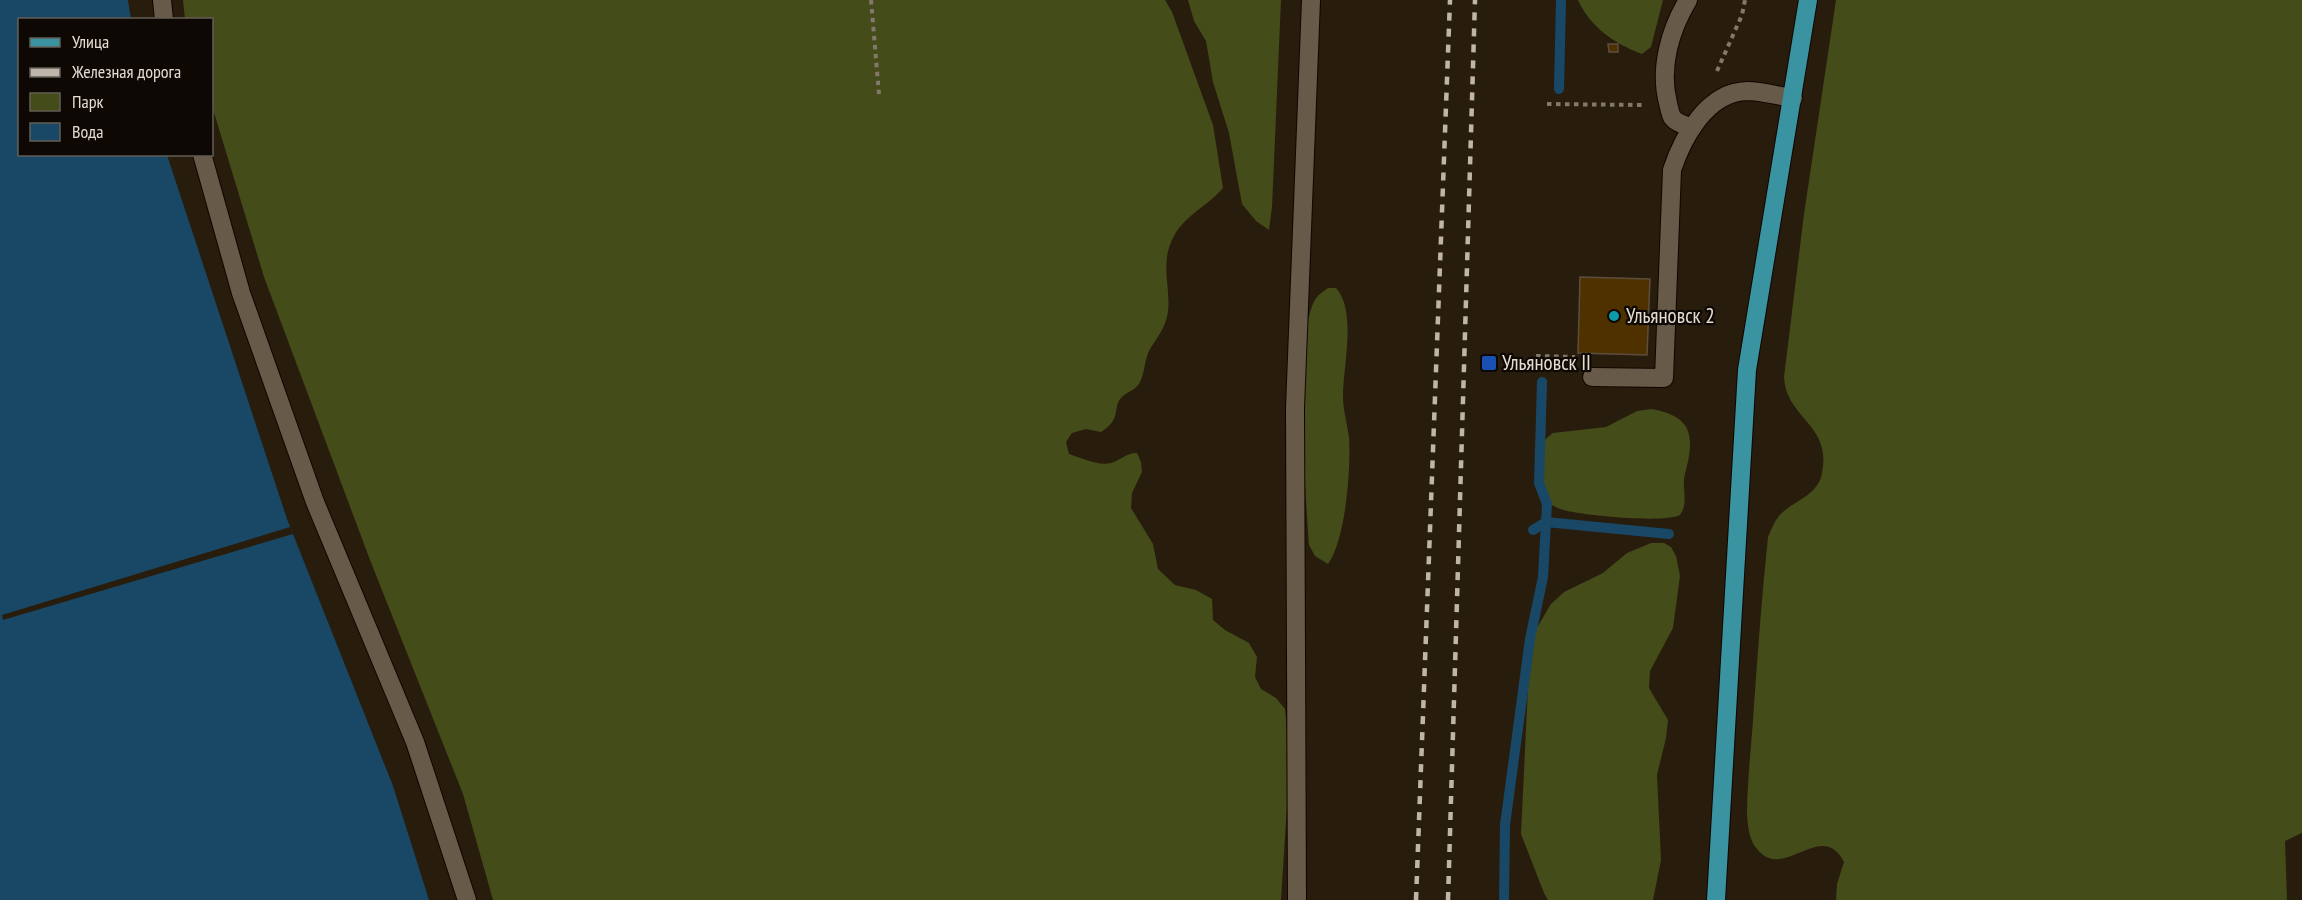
<svg xmlns="http://www.w3.org/2000/svg" width="2302" height="900" viewBox="0 0 2302 900" font-family="'PT Sans Narrow',sans-serif">
	<rect width="100%" height="100%" fill="#281c0d"/>
	<g fill="#444c1a">
		<path d="M183 0H1165L1172 12 1213 125 1223 188C1208 206 1186 214 1174 236 1159 263 1171 286 1168 312 1165 329 1158 336 1150 349 1144 360 1145 374 1139 384 1134 391 1126 392 1121 398 1112 409 1122 419 1101 432L1086 429 1072 433 1066 442 1069 454C1082 458 1097 466 1111 463 1121 460 1126 453 1137 453L1141 462 1142 472 1132 493 1131 508 1153 544 1158 569 1175 585 1196 590 1212 599 1213 620 1225 630 1249 643 1257 657 1255 677 1261 689 1276 698 1285 709 1290 758 1281 900H493L463 794 370 560 264 277 212 106V20L185 19Z"/>
		<polygon points="1188,0 1281,0 1272,207 1269,230 1256,221 1242,204 1229,133 1213,82 1206,41 1194,21"/>
		<path d="M1578 0H1663L1651 47 1642 54C1615 44 1590 27 1578 0Z"/>
		<path d="M1836 0H2302V833L2285 841 2287 900H1836L1837 884 1844 862C1821 818 1784 883 1757 849 1749 840 1748 827 1747 815 1747 779 1752 742 1754 705 1758 649 1762 593 1768 537 1771 530 1774 522 1779 516 1791 502 1812 498 1820 480 1822 476 1822 471 1823 466 1828 424 1786 417 1784 377L1804 214Z"/>
		<path d="M1328 288H1336C1357 311 1343 366 1343 396 1343 410 1347 423 1349 437 1351 468 1346 539 1328 564L1315 556 1309 545C1306 500 1292 328 1317 297 1319 294 1324 291 1328 288Z"/>
		<path d="M1652 409C1681 415 1694 425 1689 456 1688 464 1685 471 1684 479 1683 492 1688 504 1680 515 1665 523 1592 516 1573 512 1563 511 1551 506 1544 499 1535 491 1537 479 1537 468 1538 452 1539 443 1553 433L1606 427 1637 411Z"/>
		<polygon points="1651,543 1664,543 1671,547 1676,556 1680,576 1673,628 1650,671 1649,688 1668,720 1666,738 1657,775 1661,860 1653,900 1548,900 1544,893 1521,834 1528,687 1535,631 1551,604 1564,592 1603,573 1627,553"/>
	</g>
	<polygon fill="#194867" points="0,0 128,0 131,19 20,20 20,154 167,155 287,519 393,786 429,900 0,900"/>
	<polygon fill="#281c0d" points="290,527 293,534 3,620 2,615"/>
	<g fill="none" stroke-linecap="round" stroke-linejoin="round">
		<g stroke="#194867" stroke-width="10">
			<polyline points="1559,89 1561,0"/>
			<polyline points="1533,530 1546,522 1669,534"/>
			<polyline points="1504,900 1505,825 1530,639 1543,577 1547,504 1539,483 1542,382"/>
		</g>
	</g>
	<g fill="#4f3100" stroke="#5c4e3d" stroke-width="1.5">
		<polygon points="1608,44 1618,44 1618,52 1609,52"/>
		<polygon points="1580,277 1650,279 1647,355 1578,353"/>
	</g>
	<g fill="none" stroke-linecap="round" stroke-linejoin="round">
		<g stroke="#100600" stroke-width="20">
			<g id="lane">
				<polyline points="162,0 164,20"/>
				<path d="M1688 0C1670 30 1659 68 1668 103 1669 107 1670 113 1672 117 1676 123 1685 125 1692 128"/>
				<polyline points="202,154 241,293 315,502 415,742 467,900"/>
				<path d="M1592 377 1664 378 1672 170C1683 137 1707 92 1747 91 1762 91 1778 96 1793 98"/>
				<polyline points="1297,900 1295,408 1311,0"/>
			</g>
		</g>
		<g stroke="#100600" stroke-width="20">
			<polyline id="primary" points="1716,900 1747,370 1808,0"/>
		</g>
		<g stroke="#83786c" stroke-width="4" stroke-dasharray="4.5 4.5" stroke-linecap="butt">
			<polyline points="871,0 879,94"/>
			<polyline points="1717,71 1742,15 1745,0"/>
			<polyline points="1547,104 1642,105"/>
			<polyline points="1536,356 1575,357"/>
		</g>
		<use href="#lane" stroke="#685a48" stroke-width="18"/>
		<use href="#primary" stroke="#3a93a0" stroke-width="18"/>
		<g stroke="#bfb6ab" stroke-width="4.5" stroke-dasharray="8 8" stroke-linecap="butt">
			<polyline points="1416,900 1450,0"/>
			<polyline points="1448,900 1475,0"/>
		</g>
	</g>
	<circle fill="#0f9aa8" stroke="#0d0803" stroke-width="2" cx="1614" cy="316" r="6"/>
	<rect fill="#1a4fb4" stroke="#0d0803" stroke-width="2" x="1481" y="355" width="16" height="16" rx="3"/>
	<g text-anchor="middle" stroke-width="4.5" stroke-linejoin="round" paint-order="stroke">
		<g font-size="21" fill="#e5dcd3" stroke="#0d0803" text-anchor="start">
			<text x="1626" y="323">Ульяновск 2</text>
			<text x="1502" y="370">Ульяновск II</text>
		</g>
	</g>
	<rect x="18" y="18" width="195" height="138" fill="#0d0803" stroke="#635d56" stroke-width="1.5"/>
	<rect x="30" y="38" width="30" height="9" fill="#3a93a0" stroke="#635d56" stroke-width="1.5"/>
	<text x="72" y="48" font-size="18" fill="#e5dcd3">Улица</text>
	<rect x="30" y="68" width="30" height="9" fill="#bfb6ab" stroke="#635d56" stroke-width="1.5"/>
	<text x="72" y="78" font-size="18" fill="#e5dcd3">Железная дорога</text>
	<rect x="30" y="93" width="30" height="18" fill="#444c1a" stroke="#635d56" stroke-width="1.5"/>
	<text x="72" y="108" font-size="18" fill="#e5dcd3">Парк</text>
	<rect x="30" y="123" width="30" height="18" fill="#194867" stroke="#635d56" stroke-width="1.5"/>
	<text x="72" y="138" font-size="18" fill="#e5dcd3">Вода</text>
</svg>
